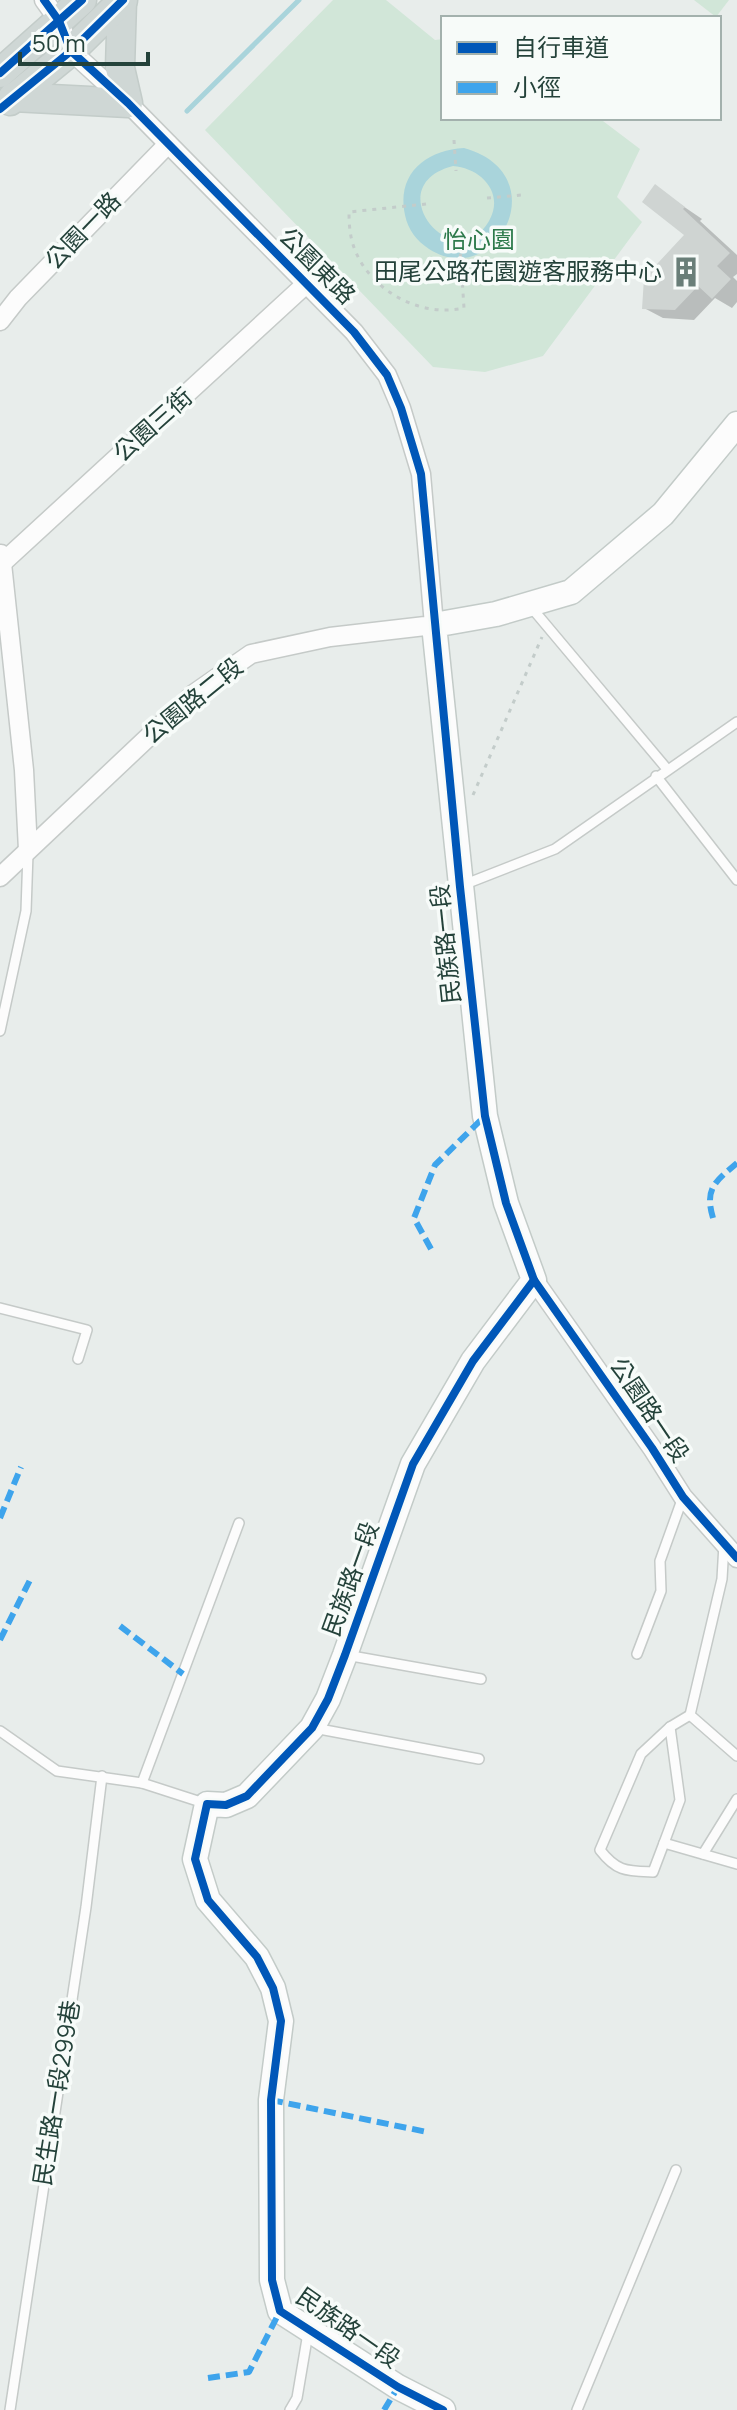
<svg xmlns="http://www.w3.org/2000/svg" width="737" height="2410" viewBox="0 0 737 2410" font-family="Manrope,'Noto Sans TC',sans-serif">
	<rect width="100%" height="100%" fill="#e8edeb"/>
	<g fill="#d1e6d8">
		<polygon points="333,0 386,0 435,40 443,39 443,118 599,118 640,149 617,197 642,222 543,356 485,372 433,367 205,130"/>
		<polygon points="694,0 729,0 716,17"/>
	</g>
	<path fill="#a9d4db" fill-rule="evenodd" d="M464 148C558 174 496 292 429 249 417 241 408 230 405 215 396 174 426 150 464 148ZM453 166C481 168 505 193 489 221 455 280 376 186 453 166Z"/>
	<polygon fill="#0003" points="655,187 702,219 700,221 737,255 737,274 733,277 737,281 737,302 732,308 715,298 694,320 663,318 644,308 687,235"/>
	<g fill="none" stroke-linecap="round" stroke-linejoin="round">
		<polyline stroke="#a9d4db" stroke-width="5" points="187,111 299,0"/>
	</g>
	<polygon fill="#cfd4d2" points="655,184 685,207 683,209 730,253 717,266 731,279 712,299 698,286 675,310 642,309 644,278 684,235 642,202"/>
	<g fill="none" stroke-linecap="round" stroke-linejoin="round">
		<g stroke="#c5cac8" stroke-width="12">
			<g id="lane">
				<polyline points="531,607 667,769"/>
				<polyline points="656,776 737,880"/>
				<polyline points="463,885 555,849 737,722"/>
				<polyline points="0,1031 26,911 28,853"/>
				<polyline points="0,1308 87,1330 78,1359"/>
				<polyline points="724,1544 722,1579 690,1715 737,1756"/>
				<polyline points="637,1654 661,1591 660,1561 683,1497"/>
				<polyline points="346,1655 481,1679"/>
				<path d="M690 1715 670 1727 641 1754 600 1850C617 1872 627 1871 653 1872L664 1843 737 1864"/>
				<polyline points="314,1728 479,1759"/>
				<polyline points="0,1731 57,1771 142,1783 207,1804"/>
				<polyline points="142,1783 239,1523"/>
				<polyline points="664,1843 680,1800 670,1727"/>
				<polyline points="703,1854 737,1799"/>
				<polyline points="10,2410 86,1907 102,1776"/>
				<polyline points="290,2410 297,2398 308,2333"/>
				<polyline points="577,2410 676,2170"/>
			</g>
		</g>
		<g stroke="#c5cac8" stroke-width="21">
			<g id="street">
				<polyline points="0,321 18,298 168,144"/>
				<polyline points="1,554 24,770 28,850"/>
				<polyline points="0,565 306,284"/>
				<polyline points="0,877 195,693 251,654 330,637 434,625 421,474 401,408 387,375 354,332 128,103 71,51 59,21 44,0"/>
				<polyline points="534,1280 652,1448 683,1497 737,1558"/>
			</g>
		</g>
		<g stroke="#c3cbc8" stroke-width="27">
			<polyline id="secondary" points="443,2410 398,2387 280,2311 272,2280 271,2100 281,2021 273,1988 257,1957 208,1900 195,1859 207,1804 226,1805 247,1796 312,1728 328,1699 345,1655 413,1464 473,1361 534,1280 506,1203 485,1116 434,625 496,614 571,592 663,514 737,424"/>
		</g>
		<g stroke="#c3ccc9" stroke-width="31">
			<g id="primary">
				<polyline points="0,73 82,0"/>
				<polyline points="13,97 128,103 120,68 122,1"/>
				<polyline points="10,101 71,51 123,0"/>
			</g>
		</g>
		<g stroke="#c3ccca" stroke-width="3" stroke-dasharray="4 6" stroke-linecap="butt">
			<polyline points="454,140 456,171"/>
			<polyline points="487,198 522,195"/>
			<path d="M426 204 349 212C349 225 350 238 355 250 371 291 421 318 464 308L459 232"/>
			<polyline points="473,795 542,637"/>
		</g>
		<use href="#lane" stroke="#fcfcfc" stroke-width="9"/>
		<use href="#street" stroke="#fcfcfc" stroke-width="18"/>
		<use href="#secondary" stroke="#fcfcfc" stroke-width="24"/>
		<use href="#primary" stroke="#cfd7d5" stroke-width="28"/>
		<g stroke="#3ea4ec" stroke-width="6" stroke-dasharray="12 6" stroke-linecap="butt">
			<path d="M713 1218C704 1188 716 1181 737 1163"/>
			<polyline points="431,1249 414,1218 435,1165 485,1116"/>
			<polyline points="0,1518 21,1467"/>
			<polyline points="120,1626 183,1674"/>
			<polyline points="0,1640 32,1576"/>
			<polyline points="271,2100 427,2132"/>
			<polyline points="208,2378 249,2372 280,2311"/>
			<polyline points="384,2410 398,2387"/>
		</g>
		<g stroke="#f7fbf9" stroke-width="13">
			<g id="cycleway">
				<polyline points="44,0 59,21 71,51 128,103 354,332 387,375 401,408 421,474 460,887 485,1116 506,1203 534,1280 652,1448 683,1497 737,1558"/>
				<polyline points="0,73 82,0"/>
				<polyline points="0,109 71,51 123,0"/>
				<polyline points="443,2410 398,2387 280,2311 272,2280 271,2100 281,2021 273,1988 257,1957 208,1900 195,1859 207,1804 226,1805 247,1796 312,1728 328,1699 345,1655 413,1464 473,1361 534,1280"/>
			</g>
		</g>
		<use href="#cycleway" stroke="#0057b8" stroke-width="8"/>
	</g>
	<defs>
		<g id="building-bare" transform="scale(2.4)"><path d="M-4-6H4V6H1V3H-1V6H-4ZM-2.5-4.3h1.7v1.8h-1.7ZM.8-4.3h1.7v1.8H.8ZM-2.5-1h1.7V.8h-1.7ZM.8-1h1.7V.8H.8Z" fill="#697e78" stroke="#f7fbf9" stroke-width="2.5" paint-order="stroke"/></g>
	</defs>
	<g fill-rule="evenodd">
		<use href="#building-bare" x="686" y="272"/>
	</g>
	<g text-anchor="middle" stroke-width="7" stroke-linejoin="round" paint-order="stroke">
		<g font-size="24" fill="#24423a" stroke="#f7fbf9">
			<text transform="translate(83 231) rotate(-46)" y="8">公園一路</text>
			<text transform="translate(317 266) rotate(45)" y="8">公園東路</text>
			<text transform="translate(153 425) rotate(-42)" y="8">公園三街</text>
			<text transform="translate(193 701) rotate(-39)" y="8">公園路二段</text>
			<text transform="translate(446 944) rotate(-96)" y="8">民族路一段</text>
			<text transform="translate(649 1410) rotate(56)" y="8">公園路一段</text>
			<text transform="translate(351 1579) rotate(-70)" y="8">民族路一段</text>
			<text transform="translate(57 2093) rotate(-81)" y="8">民生路一段299巷</text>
			<text transform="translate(348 2328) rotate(35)" y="8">民族路一段</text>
		</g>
		<g font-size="24" fill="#2d7a4b" stroke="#f7fbf9">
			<text x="479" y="248">怡心園</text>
		</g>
		<g font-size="24" fill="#24423a" stroke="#f7fbf9" text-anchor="end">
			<text x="662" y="280">田尾公路花園遊客服務中心</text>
		</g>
	</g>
	<rect x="441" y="16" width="280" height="104" fill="#f7fbf9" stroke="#a3b1ad" stroke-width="2"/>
	<rect x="457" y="42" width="40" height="12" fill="#0057b8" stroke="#a3b1ad" stroke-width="2"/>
	<text x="513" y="56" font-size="24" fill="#24423a">自行車道</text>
	<rect x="457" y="82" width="40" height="12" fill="#3ea4ec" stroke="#a3b1ad" stroke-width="2"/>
	<text x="513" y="96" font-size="24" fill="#24423a">小徑</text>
	<path d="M20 52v12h128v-12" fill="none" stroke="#24423a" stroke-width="4"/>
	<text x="32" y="52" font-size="24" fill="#24423a" stroke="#f7fbf9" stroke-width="6" paint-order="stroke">50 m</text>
</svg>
